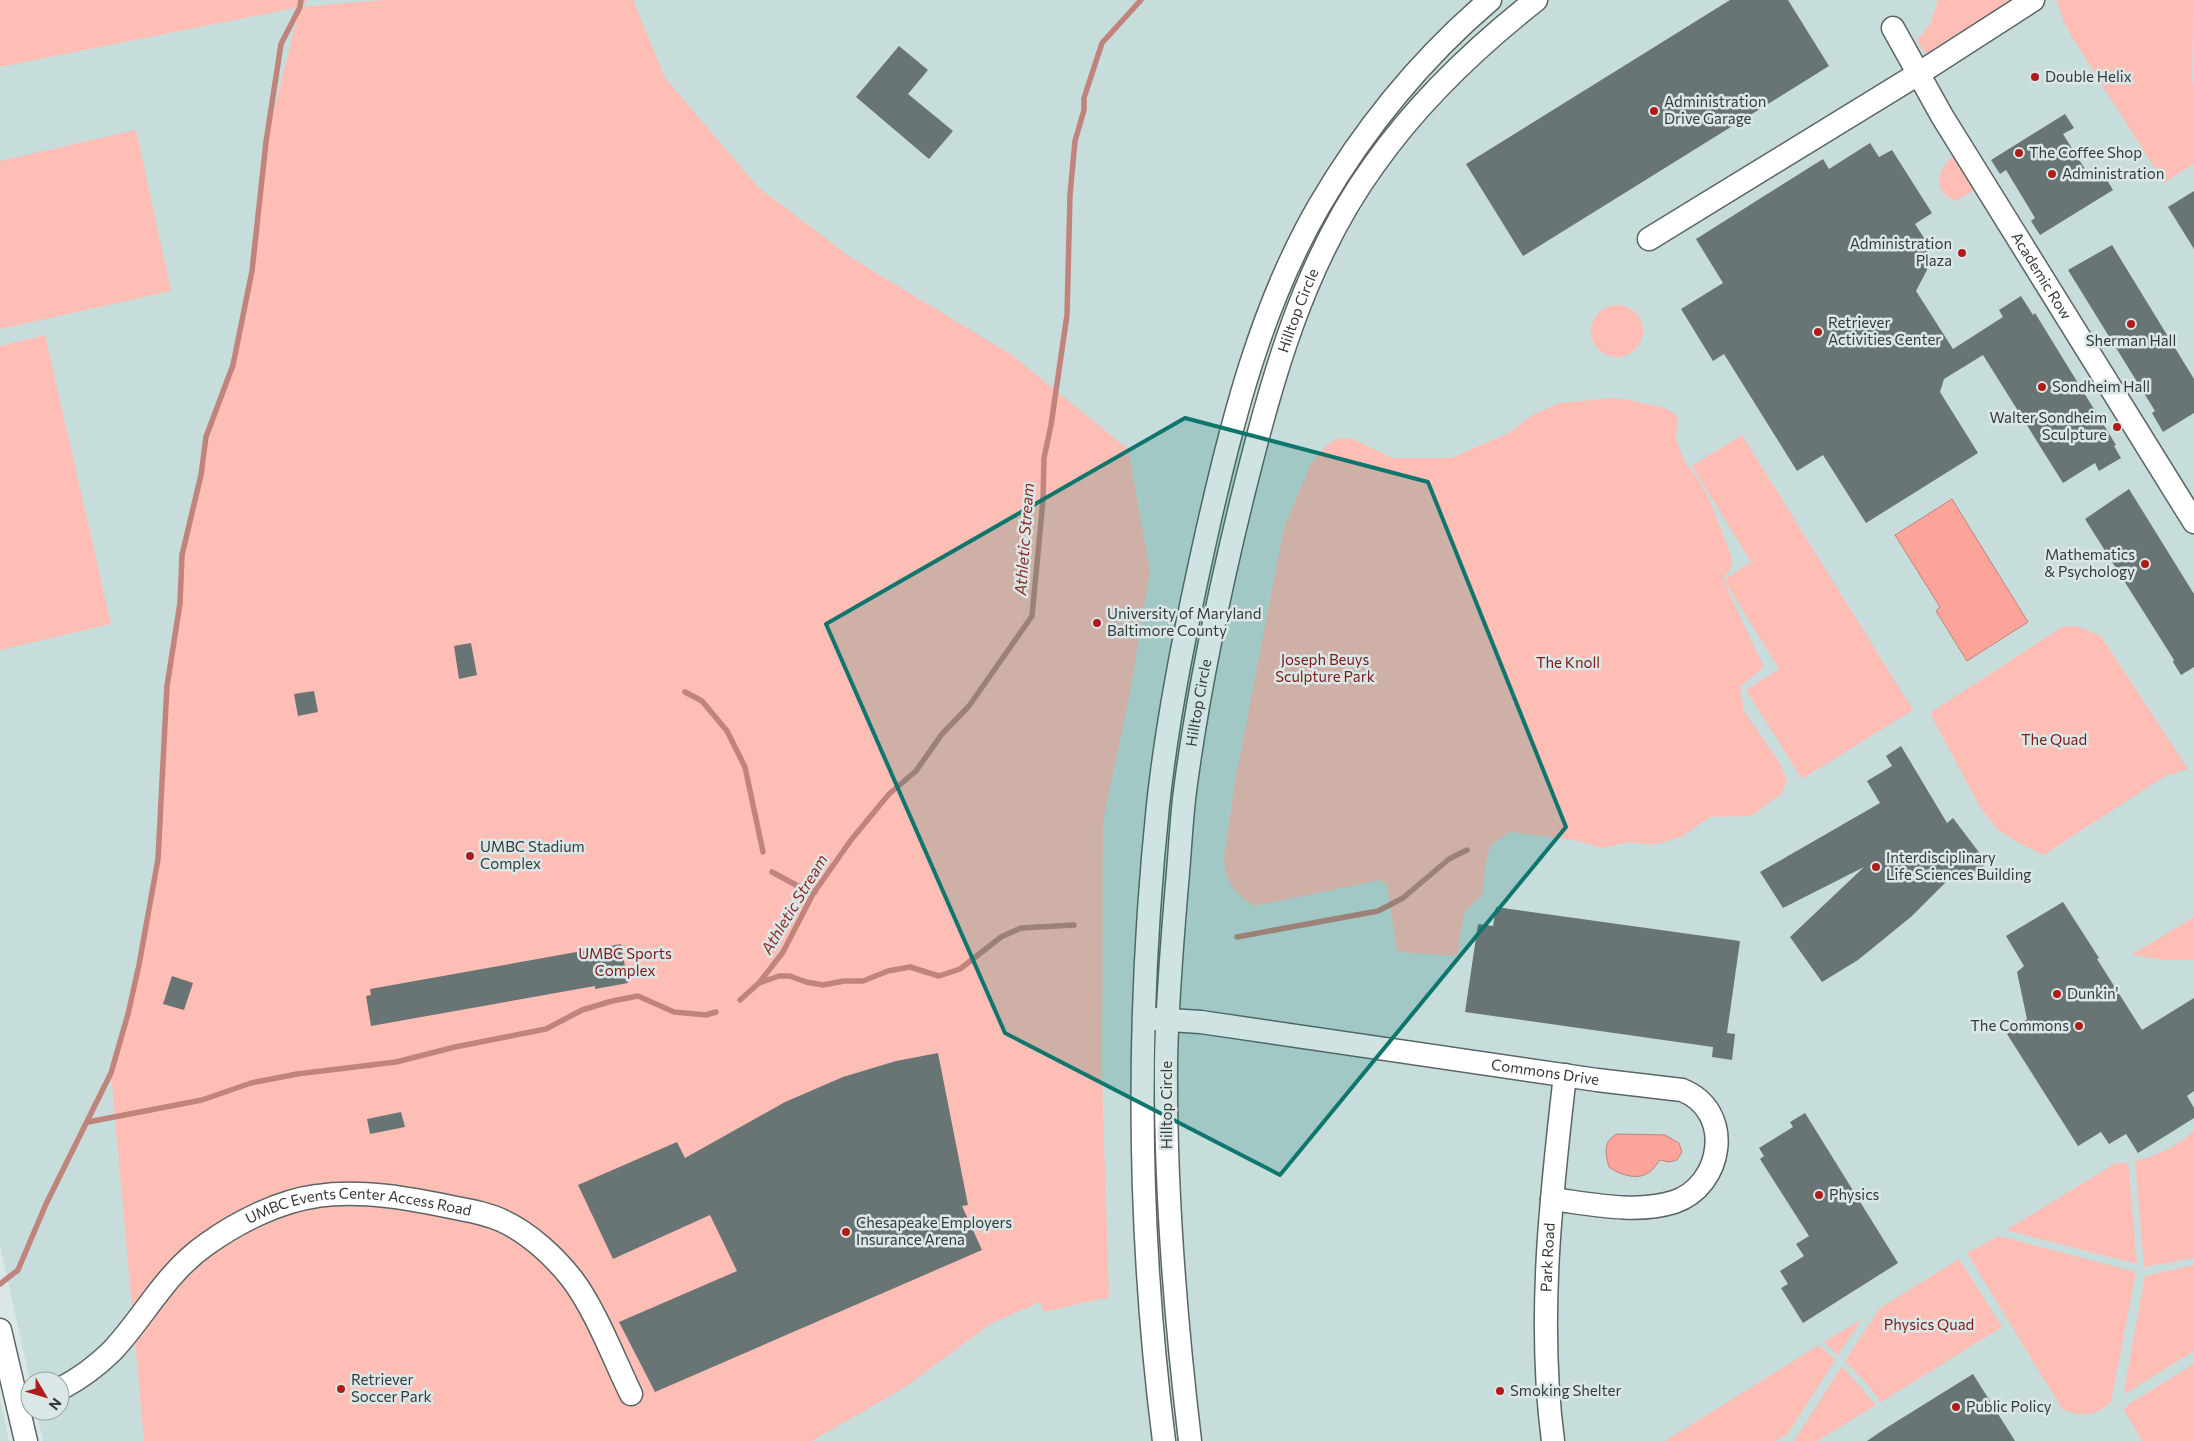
<svg xmlns="http://www.w3.org/2000/svg" width="2194" height="1441" viewBox="0 0 2194 1441" font-family="Commissioner,sans-serif">
	<rect width="100%" height="100%" fill="#dae7e6"/>
	<g fill="#c7dddb">
		<polygon points="0,0 2194,0 2194,1441 43,1441 36,1411 60,1411 60,1381 30,1381 0,1245"/>
		<polygon points="0,1399 9,1441 0,1441"/>
	</g>
	<g fill="#febeb5">
		<polygon points="0,0 308,0 301,7 383,0 633,0 665,78 759,188 853,259 1012,355 1128,449 1150,571 1129,698 1103,821 1102,1078 1109,1297 1044,1312 1040,1302 990,1324 907,1386 812,1441 144,1441 111,1073 139,965 158,859 164,741 182,555 203,456 233,365 249,285 266,142 300,7 0,67"/>
		<polygon points="1938,0 2014,0 1926,54 1917,41 1930,24"/>
		<polygon points="2056,0 2194,0 2192,79 2194,88 2194,164 2164,183 2070,34 2064,22"/>
		<polygon points="136,130 171,291 0,329 0,161"/>
		<path d="M1955 155 1976 189 1956 201C1931 193 1937 167 1955 155Z"/>
		<circle cx="1617" cy="331" r="26"/>
		<polygon points="45,335 111,624 0,650 0,346"/>
		<path d="M1613 398C1625 399 1664 406 1672 412 1682 420 1676 427 1676 437 1677 442 1680 450 1682 455 1687 466 1695 474 1701 484 1714 507 1722 533 1732 558L1731 568 1723 580 1764 667 1740 687 1744 711 1781 765 1787 782 1781 794 1751 816 1710 817 1681 837 1654 845 1630 842 1602 848 1578 841 1510 832 1490 846 1485 868 1483 894 1464 913 1457 956 1397 952 1388 890 1387 885 1380 880 1254 906C1235 893 1225 882 1224 858L1235 782 1284 528 1309 468 1316 457 1326 446 1338 438 1353 439 1392 458H1451L1511 432 1532 415 1560 403Z"/>
		<polygon points="1742,435 1913,710 1802,779 1746,690 1779,669 1724,580 1751,562 1692,466"/>
		<polygon points="2076,626 2101,636 2188,769 2165,776 2044,855 2017,842 1996,828 1980,807 1930,713 2062,627"/>
		<polygon points="2194,917 2194,960 2164,960 2131,955"/>
		<path d="M2194 1131V1258L2144 1267 2135 1161C2158 1156 2177 1146 2194 1131Z"/>
		<polygon points="2116,1163 2128,1163 2137,1264 2006,1230"/>
		<path d="M1999 1236 2136 1272 2111 1402C2095 1417 2081 1417 2062 1409L1967 1253Z"/>
		<polygon points="1959,1259 2002,1327 1881,1402 1868,1385 1845,1361 1880,1308"/>
		<polygon points="2194,1265 2194,1351 2126,1393 2124,1391 2145,1276"/>
		<polygon points="1862,1319 1838,1355 1824,1342"/>
		<polygon points="1819,1345 1835,1360 1787,1435 1775,1441 1665,1441"/>
		<polygon points="2194,1364 2194,1441 2142,1441 2124,1410 2129,1404"/>
		<polygon points="1842,1366 1876,1405 1817,1441 1794,1441"/>
	</g>
	<g fill="#fca499" stroke="#c0847c">
		<polygon points="1952,499 2028,622 1967,661 1936,611 1940,607 1895,535"/>
		<path d="M1617 1134 1665 1135 1679 1143 1682 1152 1677 1160 1669 1162 1660 1160C1657 1163 1655 1167 1652 1170 1640 1182 1620 1175 1609 1167 1605 1153 1603 1141 1617 1134Z"/>
	</g>
	<g fill="none" stroke-linecap="round" stroke-linejoin="round">
		<g stroke="#c0847c" stroke-width="5.5">
			<polyline points="685,692 702,701 727,731 745,767 763,852"/>
			<polyline points="772,872 796,885 815,892"/>
			<polyline points="1237,937 1378,911 1403,898 1449,859 1467,850"/>
			<polyline points="759,983 779,976 790,976 806,982 823,985 844,981 863,981 888,971 910,967 939,976 960,969 1001,937 1021,928 1074,925"/>
			<polyline points="740,1000 759,983 783,952 813,894 851,840 889,794 916,771 942,734 969,706 1032,616 1043,500 1044,458 1051,425 1067,315 1070,195 1075,141 1084,110 1084,98 1102,43 1141,0"/>
			<polyline points="88,1122 202,1100 251,1083 297,1074 396,1062 455,1047 546,1029 582,1010 612,1001 638,996 674,1012 706,1015 716,1012"/>
			<polyline points="0,1284 18,1270 46,1204 111,1073 128,1014 139,965 158,859 167,686 180,603 182,555 201,475 206,437 233,365 252,271 266,142 281,44 300,7 301,0"/>
		</g>
	</g>
	<g fill="#697474">
		<polygon points="1730,0 1788,0 1829,66 1523,256 1466,164"/>
		<polygon points="899,46 928,70 908,94 953,131 929,159 856,97"/>
		<polygon points="2065,114 2074,128 2063,134 2093,182 2104,175 2113,190 2040,235 2031,221 2035,218 2006,170 2000,174 1991,160"/>
		<polygon points="1870,143 1879,157 1892,150 1932,213 1915,224 1924,238 1929,256 1927,270 1916,291 1953,349 2003,317 1999,310 2021,296 2033,315 2035,313 2116,445 2114,446 2121,458 2099,471 2095,463 2063,483 1983,355 1944,379 1940,392 1978,453 1866,523 1823,455 1797,471 1724,354 1713,361 1681,309 1723,283 1696,239 1823,159 1829,169"/>
		<polygon points="2194,191 2194,249 2168,207"/>
		<polygon points="2112,245 2194,379 2194,413 2163,432 2152,413 2155,411 2068,270"/>
		<polygon points="2129,489 2194,594 2194,667 2181,675 2173,662 2174,660 2085,519"/>
		<polygon points="471,643 477,675 459,679 454,646"/>
		<polygon points="314,691 318,712 298,716 294,694"/>
		<polygon points="1901,746 1947,823 1953,818 1987,863 1966,881 1957,871 1912,916 1858,960 1822,982 1790,937 1864,867 1783,908 1760,872 1880,803 1867,781 1892,766 1886,756"/>
		<polygon points="2063,902 2099,958 2097,959 2142,1030 2194,998 2194,1091 2187,1096 2194,1108 2194,1118 2138,1153 2126,1134 2109,1144 2101,1132 2078,1146 2007,1034 2027,1019 2017,972 2024,966 2006,936"/>
		<polygon points="1496,907 1740,941 1727,1033 1735,1034 1732,1060 1712,1057 1713,1047 1465,1012 1478,924 1493,926"/>
		<polygon points="621,944 628,983 595,989 595,986 371,1026 366,996 371,995 370,989"/>
		<polygon points="172,976 193,983 184,1010 163,1004"/>
		<polygon points="938,1053 968,1205 962,1206 982,1250 655,1392 619,1322 737,1271 710,1215 613,1259 578,1185 677,1142 685,1158 785,1102 843,1077 896,1061"/>
		<polygon points="401,1112 405,1127 370,1134 367,1119"/>
		<polygon points="1805,1113 1898,1263 1803,1323 1781,1288 1788,1284 1780,1271 1804,1256 1796,1244 1809,1236 1760,1159 1764,1156 1759,1148 1793,1127 1790,1122"/>
		<polygon points="1973,1374 2015,1441 1867,1441 1886,1428"/>
	</g>
	<g fill="none" stroke-linecap="round" stroke-linejoin="round">
		<g stroke="#5a6564" stroke-width="25">
			<g id="minor">
				<path id="s1" d="M1893 28 1942 116 2194 522"/>
				<polyline points="1649,239 1918,74 2033,0"/>
				<path id="s2" d="M1153 1019 1201 1022 1597 1080 1682 1090C1735 1111 1723 1186 1674 1202 1636 1214 1591 1204 1552 1199"/>
				<polyline points="0,1330 26,1441"/>
				<path id="s3" d="M60 1389C79 1379 96 1367 112 1351 145 1316 165 1273 207 1244 238 1222 279 1201 317 1196 361 1189 413 1199 456 1208 472 1211 489 1214 503 1221 529 1233 555 1257 572 1279 595 1309 614 1359 631 1394"/>
				<path d="M1164 1441C1137 1229 1136 1017 1158 805 1168 713 1187 622 1207 532 1232 421 1261 306 1319 206 1364 129 1422 58 1490 0"/>
				<path id="s4" d="M1190 1441C1175 1315 1165 1189 1166 1062 1167 1003 1172 943 1177 884 1180 853 1181 822 1185 791 1198 691 1219 593 1243 495 1272 379 1303 263 1374 165 1419 101 1475 48 1536 0"/>
				<path id="s5" d="M1553 1441C1537 1320 1551 1196 1565 1075"/>
			</g>
		</g>
		<use href="#minor" stroke="#fff" stroke-width="22"/>
	</g>
	<path fill="#0f766e" fill-opacity="0.2" stroke="#0f766e" stroke-width="4" stroke-linejoin="round" d="M1185 418 1428 482 1566 827 1280 1175 1005 1033 826 624Z"/>
	<g fill="#ae1c1c" stroke="#dae7e6" stroke-width="2">
		<circle cx="2035" cy="77" r="5"/>
		<circle cx="1654" cy="111" r="5"/>
		<circle cx="2019" cy="153" r="5"/>
		<circle cx="2052" cy="174" r="5"/>
		<circle cx="1962" cy="253" r="5"/>
		<circle cx="2131" cy="324" r="5"/>
		<circle cx="1818" cy="332" r="5"/>
		<circle cx="2042" cy="387" r="5"/>
		<circle cx="2117" cy="427" r="5"/>
		<circle cx="2145" cy="564" r="5"/>
		<circle cx="1097" cy="623" r="5"/>
		<circle cx="470" cy="856" r="5"/>
		<circle cx="1876" cy="867" r="5"/>
		<circle cx="2057" cy="994" r="5"/>
		<circle cx="2079" cy="1026" r="5"/>
		<circle cx="1819" cy="1195" r="5"/>
		<circle cx="846" cy="1232" r="5"/>
		<circle cx="341" cy="1389" r="5"/>
		<circle cx="1500" cy="1391" r="5"/>
		<circle cx="1956" cy="1407" r="5"/>
	</g>
	<g text-anchor="middle" stroke-width="5" stroke-linejoin="round" paint-order="stroke">
		<g font-size="15" fill="#353a3a" stroke="#dae7e6" text-anchor="start">
			<text x="2045" y="82">Double Helix</text>
			<text x="1664" y="107">Administration<tspan x="1664" dy="17">Drive Garage</tspan></text>
			<text x="2029" y="158">The Coffee Shop</text>
			<text x="2062" y="179">Administration</text>
			<text x="1952" y="249" text-anchor="end">Administration<tspan x="1952" dy="17">Plaza</tspan></text>
			<text x="1828" y="328">Retriever<tspan x="1828" dy="17">Activities Center</tspan></text>
			<text x="2131" y="346" text-anchor="middle">Sherman Hall</text>
			<text x="2052" y="392">Sondheim Hall</text>
			<text x="2107" y="423" text-anchor="end">Walter Sondheim<tspan x="2107" dy="17">Sculpture</tspan></text>
			<text x="2135" y="560" text-anchor="end">Mathematics<tspan x="2135" dy="17">&amp; Psychology</tspan></text>
			<text x="1107" y="619">University of Maryland<tspan x="1107" dy="17">Baltimore County</tspan></text>
			<text x="480" y="852">UMBC Stadium<tspan x="480" dy="17">Complex</tspan></text>
			<text x="1886" y="863">Interdisciplinary<tspan x="1886" dy="17">Life Sciences Building</tspan></text>
			<text x="2067" y="999">Dunkin'</text>
			<text x="2069" y="1031" text-anchor="end">The Commons</text>
			<text x="1829" y="1200">Physics</text>
			<text x="856" y="1228">Chesapeake Employers<tspan x="856" dy="17">Insurance Arena</tspan></text>
			<text x="351" y="1385">Retriever<tspan x="351" dy="17">Soccer Park</tspan></text>
			<text x="1510" y="1396">Smoking Shelter</text>
			<text x="1966" y="1412">Public Policy</text>
		</g>
		<g font-size="15" fill="#353a3a" stroke="#dae7e6">
			<text dy="5" stroke="none"><textPath href="#s1" startOffset="289">Academic Row</textPath></text>
			<text dy="5" stroke="none"><textPath href="#s4" startOffset="1146">Hilltop Circle</textPath></text>
			<text dy="5" stroke="none"><textPath href="#s4" startOffset="741">Hilltop Circle</textPath></text>
			<text dy="5" stroke="none"><textPath href="#s2" startOffset="396">Commons Drive</textPath></text>
			<text transform="translate(1167 1105) rotate(-90)" y="5">Hilltop Circle</text>
			<text dy="5" stroke="none"><textPath href="#s3" startOffset="370">UMBC Events Center Access Road</textPath></text>
			<text dy="5" stroke="none"><textPath href="#s5" startOffset="184">Park Road</textPath></text>
		</g>
		<g font-size="15" fill="#7e1917" stroke="#dae7e6">
			<text x="1325" y="665">Joseph Beuys<tspan x="1325" dy="17">Sculpture Park</tspan></text>
			<text x="1568" y="668">The Knoll</text>
			<text x="2054" y="745">The Quad</text>
			<text x="625" y="959">UMBC Sports<tspan x="625" dy="17">Complex</tspan></text>
			<text x="1929" y="1330">Physics Quad</text>
		</g>
		<g font-size="16" font-style="italic" fill="#8e2a24" stroke="#dae7e6">
			<text transform="translate(1024 539) rotate(-86)" y="6">Athletic Stream</text>
			<text transform="translate(794 904) rotate(-59)" y="6">Athletic Stream</text>
		</g>
	</g>
	<g transform="translate(45 1396) rotate(128)"><circle r="24" fill="#dae7e6" stroke="#98a2a1"/>
	<path d="M0-4L9 19L0 12L-9 19Z" fill="#ae1c1c"/>
	<text y="-8" font-size="14" font-weight="bold" text-anchor="middle" fill="#353a3a">N</text>
	</g>
</svg>
